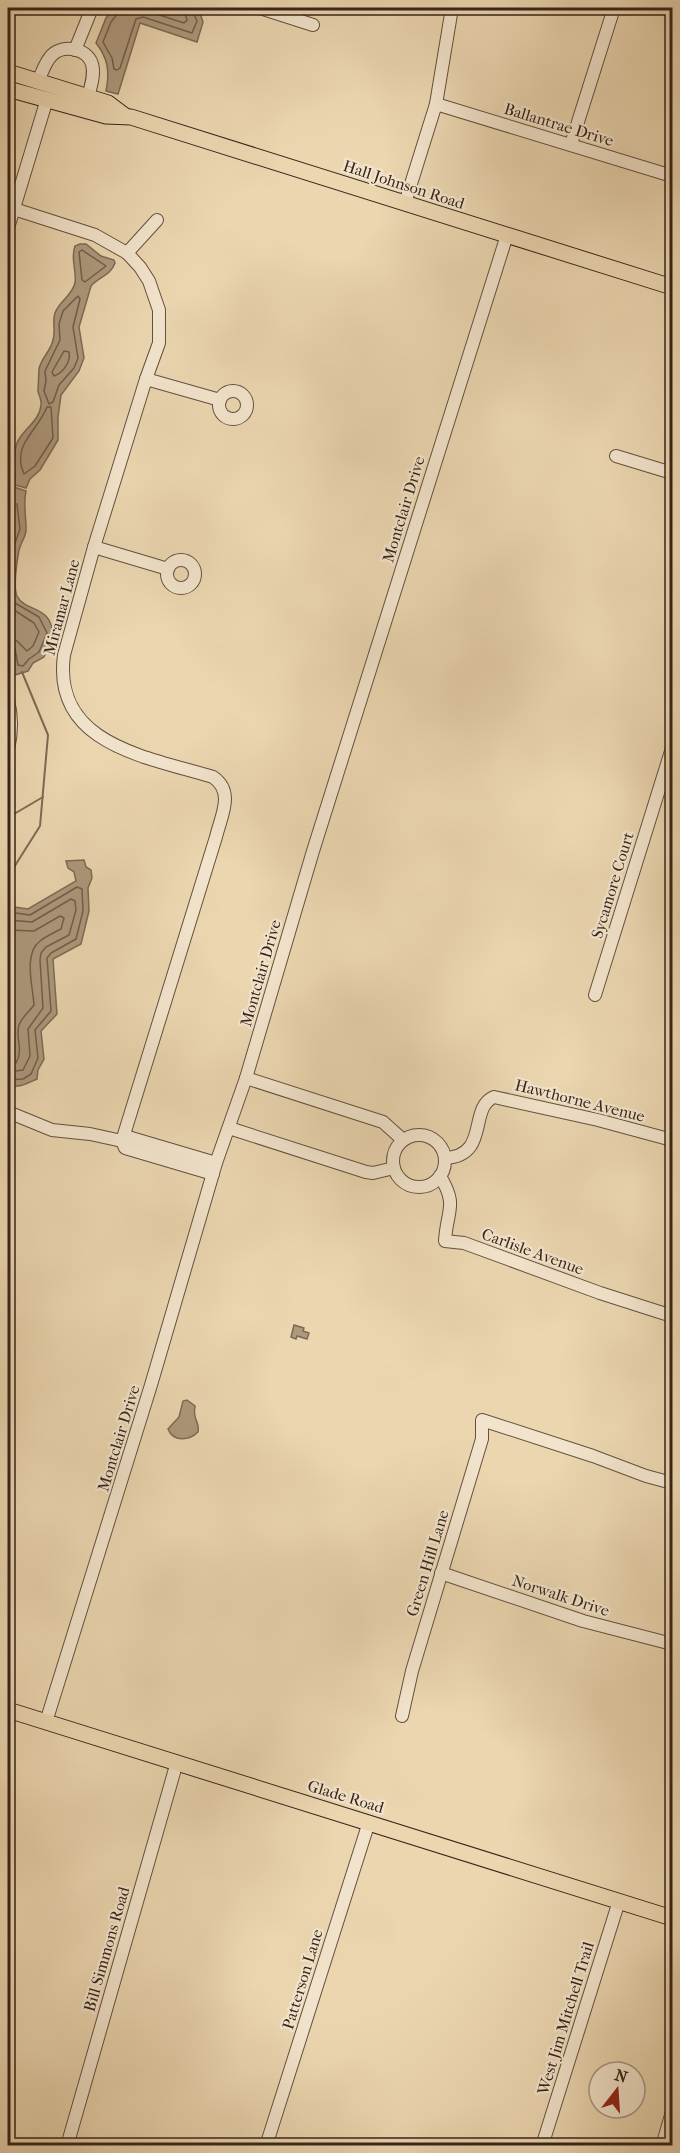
<svg xmlns="http://www.w3.org/2000/svg" width="680" height="2153" viewBox="0 0 680 2153" font-family="'IM FELL French Canon',serif">
	<rect width="100%" height="100%" fill="#ebd6b0"/>
	<filter id="stains"><feTurbulence type="fractalNoise" baseFrequency=".00333" numOctaves="4"/><feColorMatrix values="0 0 0 0 .2 0 0 0 0 .09 0 0 0 0 .02 0 0 0 .5 -.17"/></filter>
	<radialGradient id="worn" r=".72"><stop offset=".6" stop-color="#630" stop-opacity="0"/><stop offset="1" stop-color="#630" stop-opacity=".3"/></radialGradient>
	<g fill="#ad997d" stroke="#7d6a55" stroke-width="1.5">
		<path d="M115 8H192L200 13 203 22 197 42 140 23 118 94 106 91C110 72 108 58 96 43L106 18Z"/>
		<path d="M80 244H86L101 256 114 260 115 263C111 275 99 277 91 286L79 327 84 358 79 371 61 395 58 417V440L40 470 30 479 26 488 15 485C16 471 12 456 17 443 22 430 40 421 41 405 42 400 39 396 38 391 38 390 39 370 39 369 41 358 51 351 53 340 56 331 52 322 55 313 59 301 72 296 75 283 77 270 70 259 75 246Z"/>
		<path d="M14 487 26 491C23 504 26 514 26 528 27 535 21 542 19 550 17 560 13 587 17 596 26 613 50 604 53 634L44 657 33 663 28 671 15 675C12 666 13 655 8 648V503Z"/>
		<path d="M84 860 86 867 91 870 92 878 88 888 89 911 81 944 53 959 57 1014 41 1031 44 1059 38 1070 37 1079C28 1083 18 1089 8 1085V906L28 909 76 881 74 872 68 868 66 861Z"/>
		<polygon points="294,1325 304,1328 303,1331 309,1333 307,1339 297,1336 296,1339 291,1337"/>
		<path d="M187 1400 195 1406C192 1420 200 1421 198 1432 189 1441 173 1442 168 1429L179 1417 183 1401Z"/>
	</g>
	<g fill="none" stroke-linecap="round" stroke-linejoin="round">
		<g stroke="#725e4b" stroke-width="1.5">
			<polyline points="119,8 119,12 111,22 103,42 112,58 114,69 117,70 120,68 136,19 143,17 192,33 197,21 191,8"/>
			<polyline points="127,8 129,13 144,10 184,23 187,20 184,8"/>
			<polygon points="82,250 106,266 85,282 82,280 79,252"/>
			<polygon points="78,296 80,299 73,327 78,358 74,368 59,385 53,402 49,404 44,391 46,381 45,371 60,340 59,324 63,311"/>
			<path d="M64 351 69 352C71 362 63 373 54 376L52 372Z"/>
			<path d="M51 407 53 438 35 466 24 474C11 445 37 432 47 407Z"/>
			<polyline points="8,504 17,504 20,529 13,549 8,589 15,603 39,617 47,633 39,652 29,659 23,666 18,665 15,649 8,646"/>
			<polyline points="8,606 34,623 39,632 33,646 27,651 17,641 8,639"/>
			<polyline points="8,912 30,915 77,887 82,889 83,911 76,939 51,953 47,958 51,1011 35,1030 38,1058 31,1074 23,1079 8,1080"/>
			<polyline points="8,920 32,922 71,899 75,901 76,910 69,935 46,947 41,953 40,960 43,1008 28,1029 30,1056 23,1070 8,1072"/>
			<path d="M8 930 34 931 60 916 64 918 61 929C54 933 46 936 40 941 23 954 33 987 34 1005 29 1012 22 1017 19 1025 15 1039 24 1049 16 1063H8"/>
		</g>
		<g stroke="#7d6a55" stroke-width="2">
			<polyline points="8,828 14,814 43,797"/>
			<polyline points="8,828 12,848 14,866"/>
			<polyline points="8,882 11,872 40,826 48,735 22,672"/>
		</g>
		<g stroke="#63503f" stroke-width="14">
			<g id="minor">
				<polyline points="260,8 313,25"/>
				<polyline points="75,50 92,8"/>
				<path d="M38 81C42 73 45 62 52 55 63 44 87 48 92 64 95 74 91 86 88 97"/>
				<polyline points="436,104 672,176"/>
				<polyline points="571,144 614,8"/>
				<polyline points="405,203 436,104 452,8"/>
				<path d="M14 209 95 235 127 253 140 267 149 281 159 310V343L146 379 94 547 64 655C52 745 148 757 213 777 235 792 221 816 216 837L122 1141 125 1148 213 1174"/>
				<polyline points="8,228 47,99"/>
				<polyline points="127,253 157,220"/>
				<polyline points="146,379 220,400"/>
				<circle cx="233" cy="405" r="14"/>
				<polyline points="616,456 672,473"/>
				<polyline points="94,547 168,569"/>
				<circle cx="181" cy="574" r="14"/>
				<path d="M8 700C12 716 12 733 8 749"/>
				<polyline points="595,995 672,748"/>
				<polyline points="246,1078 383,1122 403,1140"/>
				<polyline points="8,1112 52,1130 90,1134 122,1141 128,1137 216,1163"/>
				<polyline points="229,1128 366,1172 373,1173 394,1168"/>
				<circle cx="419" cy="1161" r="26"/>
				<path d="M445 1158C490 1156 468 1108 494 1097L598 1120 672 1140"/>
				<path d="M440 1176C458 1206 447 1209 445 1241L464 1243 600 1293 672 1316"/>
				<polyline points="441,1573 583,1621 672,1644"/>
				<polyline points="402,1716 412,1671 482,1439 482,1420 593,1456 646,1476 672,1483"/>
				<polyline points="46,1722 151,1385 216,1163 246,1078 313,851 507,235"/>
				<polyline points="67,2146 177,1762"/>
				<polyline points="266,2146 369,1822"/>
				<polyline points="542,2146 619,1901"/>
				<polyline points="662,2146 672,2112"/>
			</g>
		</g>
		<g stroke="#362319" stroke-width="17">
			<g id="major">
				<polyline points="8,72 108,103 124,115"/>
				<polyline points="8,89 106,116 131,117 672,287"/>
				<polyline points="8,1710 672,1918"/>
			</g>
		</g>
		<use href="#minor" stroke="#f2e4cc" stroke-width="12"/>
		<use href="#major" stroke="#ebd6b0" stroke-width="15"/>
	</g>
	<g text-anchor="middle" stroke-width="4.5" stroke-linejoin="round" paint-order="stroke">
		<g font-size="16" fill="#362319" stroke="#f2e4cc">
			<text transform="translate(559 124) rotate(17)" y="6">Ballantrae Drive</text>
			<text transform="translate(404 184) rotate(18)" y="6">Hall Johnson Road</text>
			<text transform="translate(403 509) rotate(-73)" y="6">Montclair Drive</text>
			<text transform="translate(61 607) rotate(-75)" y="6">Miramar Lane</text>
			<text transform="translate(612 885) rotate(-73)" y="6">Sycamore Court</text>
			<text transform="translate(260 973) rotate(-74)" y="6">Montclair Drive</text>
			<text transform="translate(580 1100) rotate(14)" y="6">Hawthorne Avenue</text>
			<text transform="translate(533 1251) rotate(20)" y="6">Carlisle Avenue</text>
			<text transform="translate(118 1438) rotate(-73)" y="6">Montclair Drive</text>
			<text transform="translate(427 1563) rotate(-73)" y="6">Green Hill Lane</text>
			<text transform="translate(561 1595) rotate(18)" y="6">Norwalk Drive</text>
			<text transform="translate(346 1796) rotate(17)" y="6">Glade Road</text>
			<text transform="translate(106 1949) rotate(-74)" y="6">Bill Simmons Road</text>
			<text transform="translate(302 1979) rotate(-73)" y="6">Patterson Lane</text>
			<text transform="translate(565 2018) rotate(-73)" y="6">West Jim Mitchell Trail</text>
		</g>
	</g>
	<rect width="680" height="2153" fill="none" stroke="#ebd6b0" stroke-width="30"/>
	<rect x="9" y="9" width="662" height="2135" fill="none" stroke="#362319" stroke-width="3"/>
	<rect x="15" y="15" width="650" height="2123" fill="none" stroke="#362319" stroke-width="1.5"/>
	<g transform="translate(617 2090) rotate(17)"><circle r="28" fill="#f2e4cc" stroke="#a79784" stroke-width="1.5"/>
	<path d="M0-4.5L10 22L0 15L-10 22Z" fill="#8f2418"/>
	<text y="-9" font-size="16" font-weight="bold" text-anchor="middle" fill="#362319">N</text>
	</g>
	<rect width="100%" height="100%" filter="url(#stains)"/>
	<rect width="100%" height="100%" fill="url(#worn)"/>
</svg>
